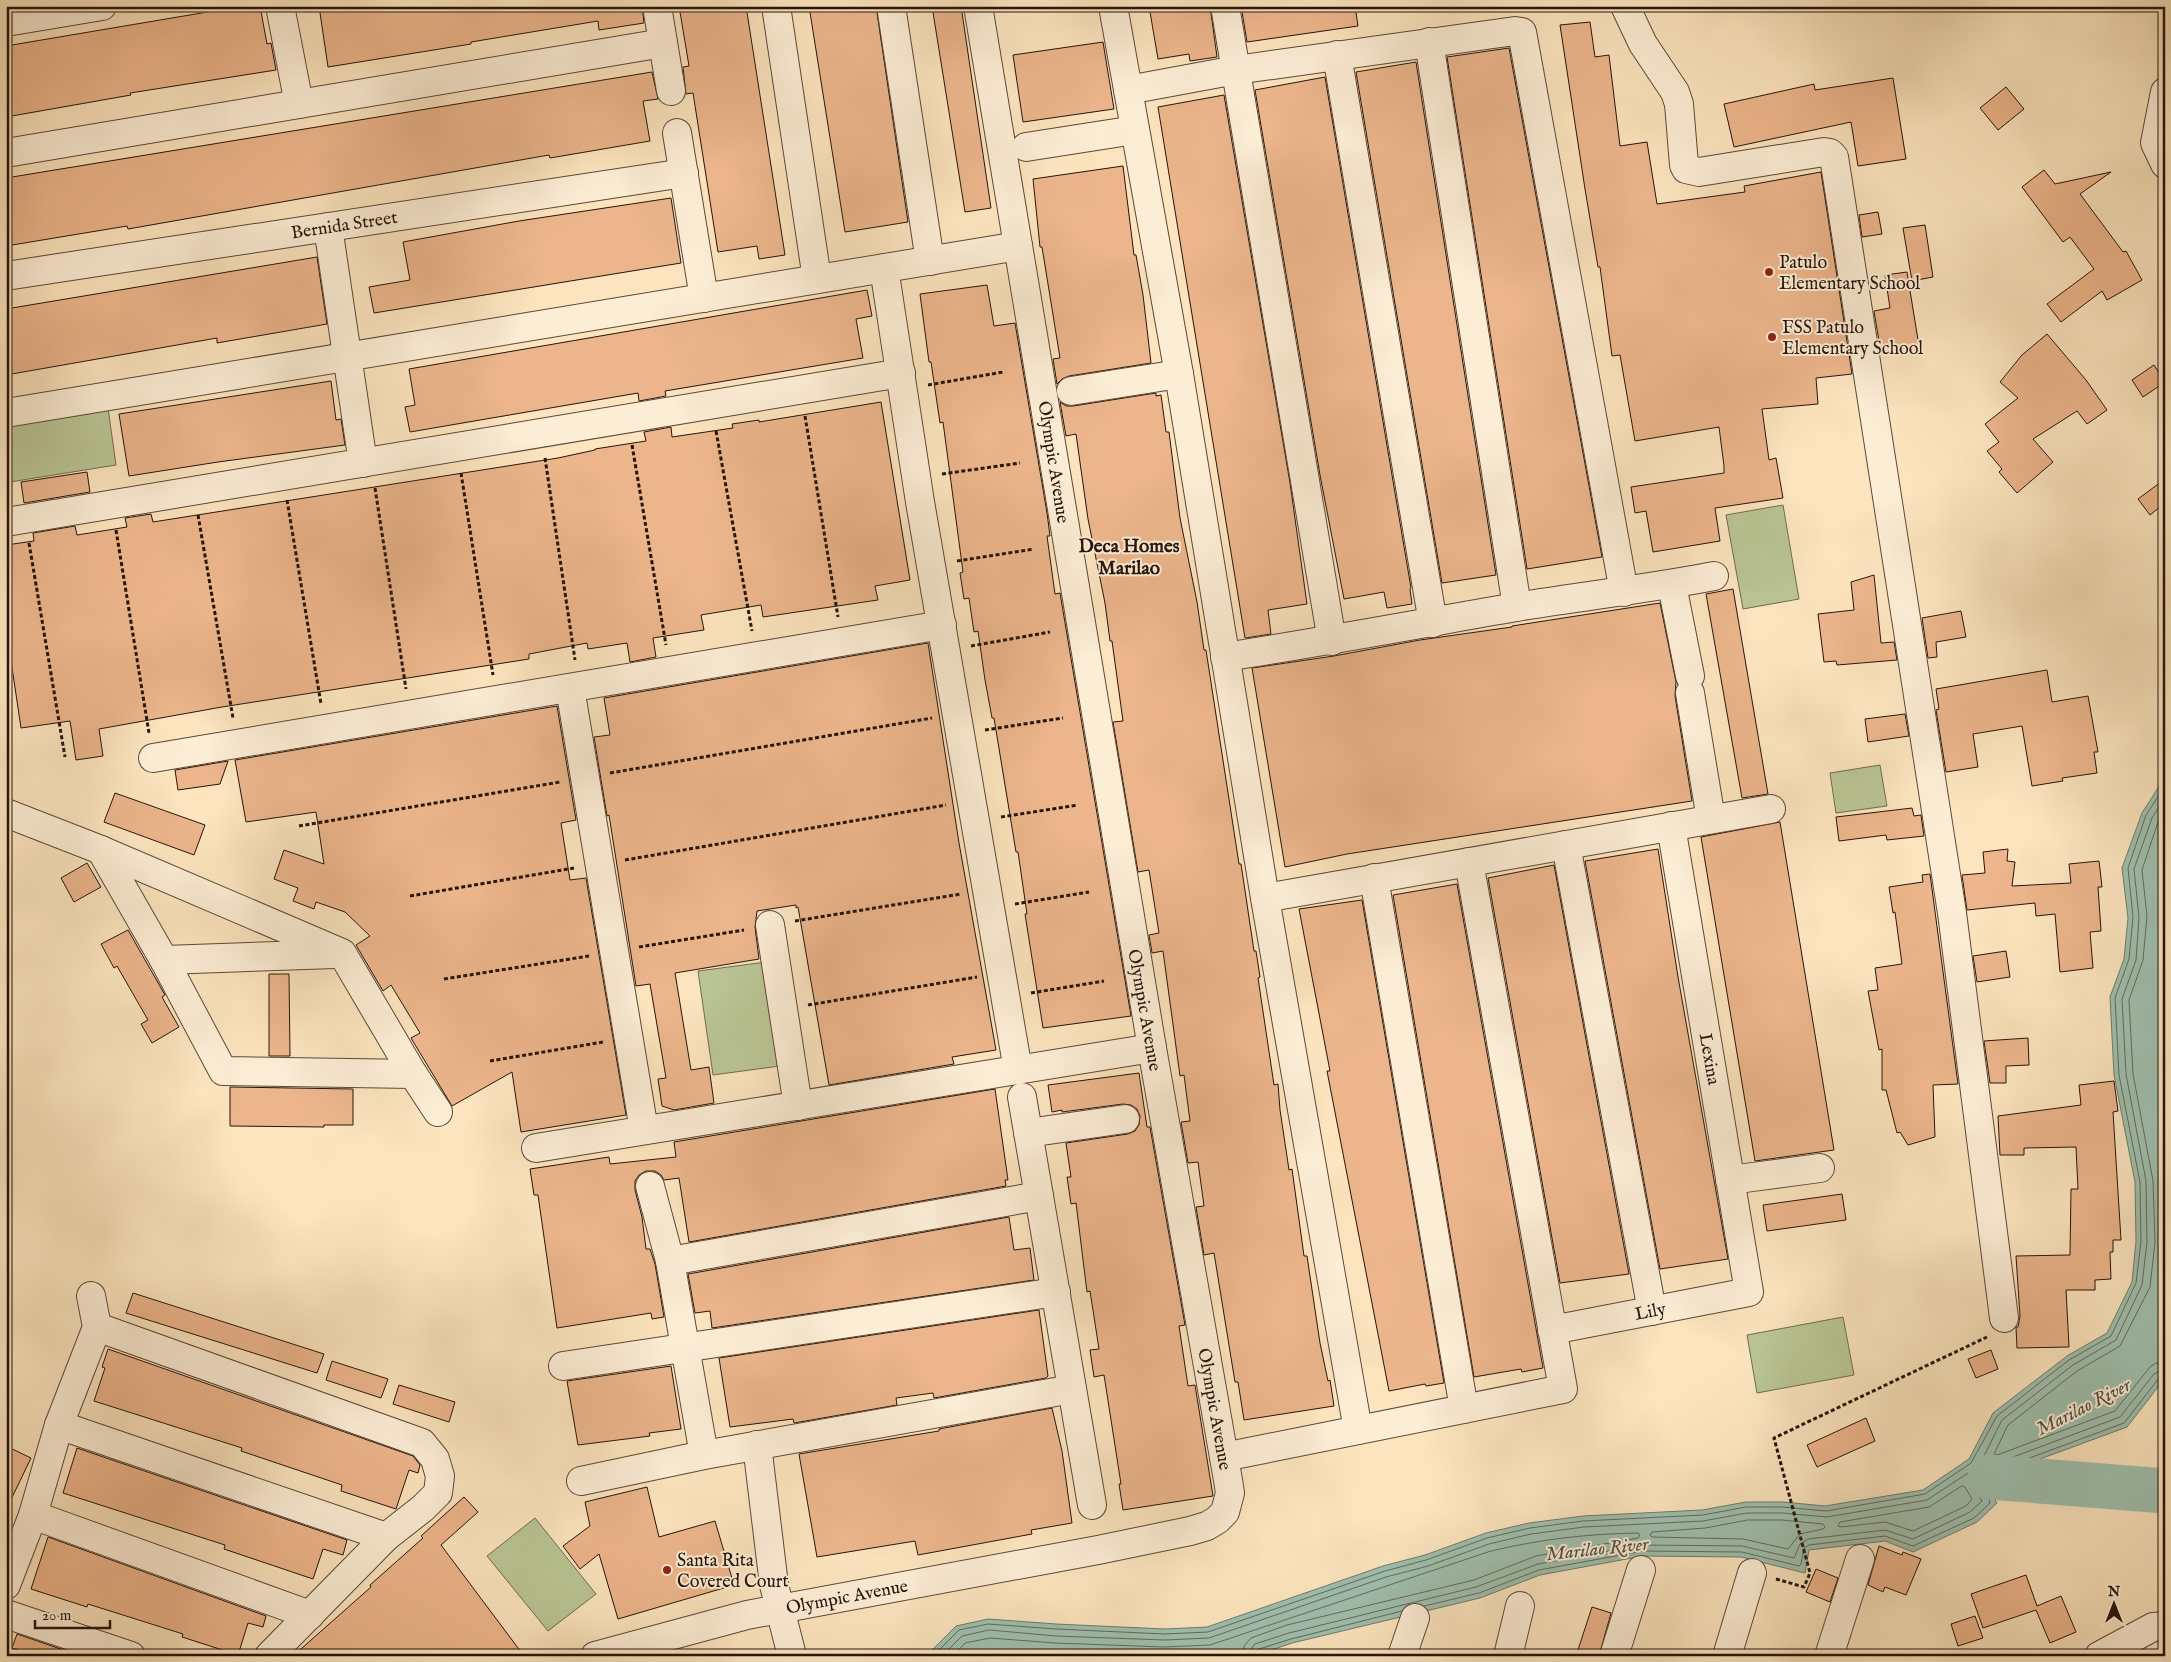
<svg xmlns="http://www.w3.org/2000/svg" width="2171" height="1662" viewBox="0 0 2171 1662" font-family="'IM FELL English',serif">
	<rect width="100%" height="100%" fill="#fbe4be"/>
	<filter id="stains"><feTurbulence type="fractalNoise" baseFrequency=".004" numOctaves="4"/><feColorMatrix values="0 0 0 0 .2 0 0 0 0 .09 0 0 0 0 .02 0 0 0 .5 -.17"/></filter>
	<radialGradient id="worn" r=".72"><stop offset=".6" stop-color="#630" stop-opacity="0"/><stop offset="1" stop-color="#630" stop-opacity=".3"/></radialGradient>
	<g fill="#bac595" stroke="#706c50">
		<polygon points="108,408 116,465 10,482 6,455 6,424"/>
		<polygon points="1783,505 1799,599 1743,609 1726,515"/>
		<polygon points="1880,765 1887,806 1836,813 1830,773"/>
		<polygon points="766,962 780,1066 713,1075 698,971"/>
		<polygon points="1843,1317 1854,1375 1757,1393 1747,1335"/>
		<polygon points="535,1518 596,1594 548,1631 487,1556"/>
	</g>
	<polygon fill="#9fbfae" stroke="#6f7b6d" points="2165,777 2165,1378 2127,1427 1983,1480 1997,1503 1977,1522 1913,1552 1885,1541 1809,1550 1805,1573 1741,1557 1643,1556 1540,1575 1480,1598 1292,1643 1254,1656 926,1656 956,1626 988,1619 1056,1624 1165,1629 1207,1627 1383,1566 1425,1555 1486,1533 1529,1523 1583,1516 1702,1510 1746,1502 1783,1502 1825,1506 1923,1490 1969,1459 1993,1413 2067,1356 2107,1333 2132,1282 2136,1241 2135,1182 2114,1075 2110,997 2124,959 2128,918 2122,868 2142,813"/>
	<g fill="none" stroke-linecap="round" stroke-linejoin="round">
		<g stroke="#626a5d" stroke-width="1">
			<polyline points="2165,797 2152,818 2134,869 2139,917 2136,960 2122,999 2126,1074 2146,1181 2147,1242 2142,1285 2116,1340 2073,1365 2002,1420 1978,1468 1981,1469 2120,1417 2154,1374 2165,1369"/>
			<polyline points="2165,812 2158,822 2142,870 2147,916 2143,960 2129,1000 2133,1074 2153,1181 2155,1242 2150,1287 2120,1346 2077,1371 2008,1425 1994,1454 1997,1455 2115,1411 2150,1367 2156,1363 2165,1362"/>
			<polygon points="1962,1486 1965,1487 1972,1499 1966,1506 1913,1531 1885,1522 1841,1527 1838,1526 1840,1522 1929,1507"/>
			<polygon points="1748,1520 1782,1520 1823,1524 1825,1527 1823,1529 1800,1534 1788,1549 1743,1539 1652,1537 1650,1535 1652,1532 1705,1528"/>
			<polyline points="1424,1606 1479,1593 1539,1570 1643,1551 1742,1552 1799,1566 1801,1564 1804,1548 1809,1545 1885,1536 1913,1546 1974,1518 1989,1504 1990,1501 1978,1483 1981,1476 2124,1423 2159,1378 2165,1376"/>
			<polyline points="933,1656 959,1630 988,1624 1056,1629 1165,1634 1208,1632 1385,1571 1426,1560 1487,1538 1530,1528 1583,1521 1703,1515 1746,1507 1783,1507 1826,1511 1925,1494 1971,1463 1997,1416 2069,1360 2111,1336 2136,1283 2141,1241 2140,1182 2119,1075 2115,998 2129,959 2133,917 2128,868 2146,815 2165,786"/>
			<polyline points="942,1656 962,1636 989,1630 1056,1636 1165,1640 1209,1638 1386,1577 1428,1566 1489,1544 1531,1534 1584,1527 1703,1521 1747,1513 1782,1513 1827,1517 1927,1500 1971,1471 1974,1473 1972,1484 1982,1501 1970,1512 1913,1539 1885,1530 1808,1539 1800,1544 1794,1558 1742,1546 1641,1545 1538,1564 1476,1587 1289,1633 1255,1644 1251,1649 1250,1656"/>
			<path d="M953 1656 965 1643 990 1638 1055 1643 1164 1647 1210 1645 1491 1551C1543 1539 1585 1534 1638 1533L1640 1535 1638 1538 1536 1556 1474 1580 1287 1625 1251 1638 1244 1646 1242 1656"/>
			<polyline points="1256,1656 1259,1649 1291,1639 1402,1611"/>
		</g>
		<polyline stroke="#9fbfae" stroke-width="45" points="1990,1477 2165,1491"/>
	</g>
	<g fill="#ecb58b" stroke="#26140c">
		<polygon points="243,6 260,6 267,44 271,43 276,70 130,93 131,95 6,117 6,46"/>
		<polygon points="319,6 505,6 505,10 526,6 642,6 644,23 599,30 598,21 471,42 471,44 328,67"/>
		<polygon points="679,6 746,6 785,255 759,259 757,246 718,252 693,93 686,94 683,67 689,66"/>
		<polygon points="809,6 876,6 908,222 845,232"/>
		<polygon points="932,6 961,6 991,208 965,212"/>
		<polygon points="1149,6 1210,6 1217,57 1190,61 1189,54 1158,59"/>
		<polygon points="1241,6 1355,6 1358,26 1247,42"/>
		<polygon points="1590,22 1595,57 1609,55 1620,146 1647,142 1657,204 1745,192 1744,186 1821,172 1852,374 1816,378 1818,404 1762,409 1769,460 1776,458 1783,498 1715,508 1720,541 1653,552 1646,511 1635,513 1631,487 1724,473 1724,466 1719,427 1635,441 1620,355 1612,356 1600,267 1598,267 1585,189 1560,25"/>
		<polygon points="1103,42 1114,109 1023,122 1013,55"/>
		<polygon points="1509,48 1602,557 1527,569 1447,57"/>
		<polygon points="1416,62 1496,575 1442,583 1356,72"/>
		<polygon points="652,72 658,99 643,101 650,141 550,158 549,155 128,229 127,226 6,246 6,178"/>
		<polygon points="1325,77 1411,588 1410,589 1412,604 1387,608 1384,592 1344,599 1320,475 1255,90"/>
		<polygon points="1893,78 1906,159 1858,166 1851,122 1734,147 1724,104 1814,84 1815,90"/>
		<polygon points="2006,87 2024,109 1998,130 1980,108"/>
		<polygon points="1224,95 1290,483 1307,604 1268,610 1271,634 1245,638 1158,107"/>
		<polygon points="1123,166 1134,255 1136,255 1143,295 1151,363 1069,376 1062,379 1057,384 1053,359 1060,358 1042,247 1040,247 1033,179"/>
		<polygon points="2044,170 2055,184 2111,172 2080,194 2123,252 2126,251 2142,280 2107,300 2102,291 2061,322 2047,304 2094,269 2070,237 2063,242 2022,187"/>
		<polygon points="671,198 681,263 374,313 369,287 410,280 403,242 519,221"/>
		<polygon points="1878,212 1882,234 1862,237 1859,215"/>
		<polygon points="1925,225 1933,277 1912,281 1903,228"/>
		<polygon points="317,257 327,324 217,343 217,338 6,375 6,309"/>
		<polygon points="1907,272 1919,346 1897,349 1896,344 1880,347 1874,311 1890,308 1885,275"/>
		<polygon points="987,285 994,326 1015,323 1047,513 1050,536 1047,536 1055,594 1060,593 1131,1016 1043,1028 1025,914 1027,914 1018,852 1016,852 994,718 992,718 985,680 978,631 974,632 969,598 964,599 960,573 963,572 943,422 940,423 931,362 929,362 920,294"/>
		<polygon points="867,290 872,316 856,319 863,358 665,391 666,396 639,401 638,393 410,432 405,407 415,405 409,369"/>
		<polygon points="2047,334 2086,380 2107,410 2087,424 2077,411 2033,439 2053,462 2017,493 1999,472 2002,469 1987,451 1999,442 1985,424 2018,398 2000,382 2022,355"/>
		<polygon points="2154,365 2165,382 2143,397 2132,380"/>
		<polygon points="331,381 336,420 341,419 345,445 218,462 129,476 119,414"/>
		<polygon points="1156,393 1156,396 1161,395 1166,432 1169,432 1180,518 1197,602 1204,650 1206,650 1239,864 1241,864 1254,951 1256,951 1260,977 1258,978 1274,1085 1278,1084 1280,1110 1289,1170 1292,1169 1304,1256 1307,1256 1320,1343 1328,1381 1330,1380 1334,1406 1244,1420 1238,1382 1235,1382 1214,1253 1204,1255 1196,1207 1204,1206 1198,1162 1188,1163 1181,1122 1190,1121 1184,1075 1180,1076 1163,951 1152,953 1149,935 1159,933 1156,914 1149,870 1138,872 1113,722 1123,721 1112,641 1110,641 1105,603 1088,519 1076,434 1066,436 1060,402 1066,406 1073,406"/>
		<polygon points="881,402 910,580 875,586 878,600 763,617 761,605 701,615 704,630 653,638 656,657 630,662 627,643 588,649 587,643 529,654 529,659 222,707 99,729 103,756 76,760 70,721 21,728 6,627 6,545 34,541 33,533 75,526 77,535 127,527 125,518 151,514 153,522 558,458 595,450 595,449 646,441 644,432 671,427 672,437 733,428 732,424 759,420 759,422"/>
		<polygon points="87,472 90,492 24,503 21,482"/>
		<polygon points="2165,479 2165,503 2150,515 2138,499"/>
		<polygon points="1874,575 1881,643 1894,642 1897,660 1837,665 1836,661 1824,662 1818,614 1854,610 1851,582"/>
		<polygon points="1733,589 1768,794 1742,798 1706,594"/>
		<polygon points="1660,603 1676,682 1675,696 1692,801 1347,854 1285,867 1252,668 1334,656 1420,640 1512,627 1512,626"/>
		<polygon points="1961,611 1966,637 1936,642 1937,657 1928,658 1922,618"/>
		<polygon points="928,643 959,843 996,1050 952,1057 954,1064 829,1085 798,907 796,908 796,905 757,911 755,927 759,959 675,973 691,1070 709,1067 714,1103 674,1110 662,1106 658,1079 666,1078 650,984 636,986 609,815 607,816 594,737 610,735 604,698"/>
		<polygon points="2047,670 2052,702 2088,696 2098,752 2094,752 2097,773 2062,778 2063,781 2032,786 2022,726 1973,734 1978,767 1946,772 1936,710 1939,709 1936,689"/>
		<polygon points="557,706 576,820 561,823 570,880 586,878 626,1115 521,1132 512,1072 452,1106 411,1038 420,1033 391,985 383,991 356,945 370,936 345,912 316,902 314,909 293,901 298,888 274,879 284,850 324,864 316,812 246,822 235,760"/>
		<polygon points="1905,714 1909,736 1868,742 1865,719"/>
		<polygon points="228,761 220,784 178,790 175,770"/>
		<polygon points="115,793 205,825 194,855 104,822"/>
		<polygon points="1912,808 1914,816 1921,815 1924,836 1887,840 1886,835 1839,841 1836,817"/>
		<polygon points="1780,822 1834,1150 1755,1161 1701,837"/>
		<polygon points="1658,849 1678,977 1728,1259 1660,1269 1585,861"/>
		<polygon points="2008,849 2007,861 2015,862 2012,886 2071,883 2069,864 2099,861 2102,887 2098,887 2101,931 2090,932 2093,968 2060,972 2055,914 2036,916 2035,903 1967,910 1962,875 1985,873 1983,852"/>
		<polygon points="87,863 101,887 74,902 61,878"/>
		<polygon points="1554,865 1629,1274 1560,1283 1488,878"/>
		<polygon points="1930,874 1958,1084 1933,1085 1935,1137 1908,1145 1900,1132 1897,1133 1886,1090 1882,1090 1882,1049 1879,1050 1868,991 1878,990 1875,968 1902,964 1895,912 1893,913 1889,887 1923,882 1922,875"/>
		<polygon points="1457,884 1543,1368 1522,1372 1521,1369 1474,1377 1393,895"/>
		<polygon points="1362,900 1444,1383 1426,1386 1425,1384 1389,1391 1327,1071 1330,1071 1299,909"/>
		<polygon points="128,930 165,995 162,997 179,1027 152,1043 141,1024 148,1020 117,966 114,968 101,944"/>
		<polygon points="2006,951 2010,977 1977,982 1973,956"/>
		<polygon points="269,974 289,974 290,1056 269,1056"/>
		<polygon points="2028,1038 2029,1065 2006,1066 2006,1083 1990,1083 1984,1041"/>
		<polygon points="1139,1073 1147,1127 1150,1127 1185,1325 1179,1326 1188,1386 1195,1385 1213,1496 1123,1510 1119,1484 1121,1484 1104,1375 1094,1377 1090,1350 1099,1349 1090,1291 1087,1292 1076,1203 1071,1204 1067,1177 1071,1177 1066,1143 1128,1134 1135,1131 1139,1125 1140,1116 1137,1109 1131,1105 1123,1104 1062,1112 1062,1110 1052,1112 1048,1085"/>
		<polygon points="2114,1081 2118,1111 2113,1112 2121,1240 2113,1240 2113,1252 2110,1252 2111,1279 2095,1280 2095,1290 2066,1290 2069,1347 2017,1348 2016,1327 2018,1327 2020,1316 2016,1256 2070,1255 2071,1189 2078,1189 2076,1147 2024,1148 2024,1155 2000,1155 1998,1116 2081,1105 2079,1085"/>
		<polygon points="230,1087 353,1089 353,1125 324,1125 324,1127 230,1126"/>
		<polygon points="995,1089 1008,1180 1005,1180 1006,1186 689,1242 679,1178 664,1180 661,1175 655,1171 646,1171 639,1175 635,1181 635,1190 642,1217 646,1249 650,1249 655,1264 664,1317 652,1319 651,1313 557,1328 538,1195 534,1195 530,1169 609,1157 610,1164 676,1157 674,1142"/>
		<polygon points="1842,1194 1846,1220 1767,1231 1763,1205"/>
		<polygon points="1009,1217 1014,1250 1030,1248 1034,1280 712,1328 710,1311 695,1313 688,1274"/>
		<polygon points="133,1293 324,1354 317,1373 126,1313"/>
		<polygon points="1039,1310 1048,1376 1046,1378 934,1398 933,1393 896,1398 897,1405 794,1423 793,1419 730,1427 719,1358"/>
		<polygon points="108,1349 413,1456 420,1465 418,1473 409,1470 396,1509 341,1491 342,1485 241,1451 242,1448 94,1401 105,1368 102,1367"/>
		<polygon points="1991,1350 1998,1369 1976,1378 1968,1359"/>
		<polygon points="332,1361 388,1379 381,1398 326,1380"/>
		<polygon points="671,1366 681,1429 649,1433 650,1436 578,1445 567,1381"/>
		<polygon points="399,1385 455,1402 449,1422 393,1404"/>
		<polygon points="1052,1408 1062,1451 1072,1523 1031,1530 1032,1534 918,1555 915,1541 817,1557 799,1454 939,1431 939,1429"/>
		<polygon points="1866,1418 1875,1441 1817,1467 1807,1445"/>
		<polygon points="6,1446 31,1458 6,1510"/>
		<polygon points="77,1448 347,1540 343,1555 323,1549 313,1579 224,1549 225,1545 63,1493"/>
		<polygon points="647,1487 659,1537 715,1521 734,1585 618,1619 599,1554 580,1569 563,1546 590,1526 585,1502"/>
		<polygon points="464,1497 478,1512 441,1545 524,1656 293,1656 371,1587 370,1585 423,1538 421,1536"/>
		<polygon points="48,1537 266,1616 263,1627 248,1623 238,1655 182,1637 183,1634 88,1604 87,1607 31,1589"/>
		<polygon points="1879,1546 1902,1555 1903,1552 1921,1559 1906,1595 1885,1587 1883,1592 1868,1585"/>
		<polygon points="1816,1569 1838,1578 1830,1602 1806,1592"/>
		<polygon points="2026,1575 2037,1606 2061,1596 2076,1632 2050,1643 2036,1610 1983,1628 1971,1594"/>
		<polygon points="1592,1607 1611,1613 1599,1656 1576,1656"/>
		<polygon points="1975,1616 1983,1638 1958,1646 1951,1624"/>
		<polygon points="17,1634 81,1656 36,1656 12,1648"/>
	</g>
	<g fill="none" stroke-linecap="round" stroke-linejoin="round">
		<g stroke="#5b4838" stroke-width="30">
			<g id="minor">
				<polyline points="280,6 299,104"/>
				<polyline points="657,6 671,91"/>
				<polyline points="776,6 817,279"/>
				<polyline points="891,6 930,261"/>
				<polyline points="1113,6 1179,374 1265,898 1358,1430"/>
				<polyline points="1225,6 1332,641"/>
				<polyline points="1625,6 1643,44 1675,92 1679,104 1684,165 1686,169 1699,172 1824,152 1830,153 1834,157 1952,913 2004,1318"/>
				<polyline points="6,22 102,6"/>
				<polyline points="1429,42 1517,607"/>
				<polyline points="1337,55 1433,623"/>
				<polyline points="1128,90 1236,70 1515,31 1522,32 1624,592"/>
				<polyline points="2165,92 2155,143 2165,164"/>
				<polyline points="677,133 704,298"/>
				<polyline points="1026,147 1135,130"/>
				<polyline points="6,153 663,43"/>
				<polyline points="328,227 363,463"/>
				<polyline points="884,268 920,502 1018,1070"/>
				<path id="s1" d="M6 276 684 173"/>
				<polyline points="1071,391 1179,374"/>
				<polyline points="6,413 1018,246"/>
				<polyline points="6,522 901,373"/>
				<polyline points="1672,585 1690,676"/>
				<path d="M1225 657C1322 642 1419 624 1516 607 1582 596 1648 589 1714 576"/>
				<polyline points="570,688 644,1130"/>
				<polyline points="1690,693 1711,819"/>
				<polyline points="153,758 942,625"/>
				<polyline points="6,813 101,850 342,953 413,1074 438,1112"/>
				<polyline points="1566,845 1652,1311"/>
				<polyline points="101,850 164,960 223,1071 413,1074"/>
				<polyline points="1374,878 1464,1409"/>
				<polyline points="1265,898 1771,809"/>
				<polyline points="770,925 798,1106"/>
				<polyline points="164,960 335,954"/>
				<polyline points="1022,1097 1092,1505"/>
				<polyline points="1028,1133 1125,1119"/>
				<polyline points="536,1148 1152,1048"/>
				<polyline points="1730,1180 1820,1168"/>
				<polyline points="650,1186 670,1261 704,1455"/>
				<polyline points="670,1261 1039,1196"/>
				<polyline points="97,1327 422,1443 435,1459 440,1476 438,1493 423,1508 386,1537 269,1656"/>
				<path id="s2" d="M1552 1330 1749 1292 1671 826"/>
				<polyline points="563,1366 1056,1292"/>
				<polyline points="59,1425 386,1537"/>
				<polyline points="757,1445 774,1585 792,1656"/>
				<polyline points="1224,1457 1563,1389 1469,862"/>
				<polyline points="581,1481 704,1455 1072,1389"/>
				<polyline points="33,1515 310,1615"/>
				<polyline points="6,1585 33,1515 59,1425 97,1327 91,1296"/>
				<polyline points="6,1614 131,1656"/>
				<path id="s3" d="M595 1656 747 1615 1098 1550 1190 1531 1207 1526 1217 1520 1225 1512 1230 1493 1228 1480 1152 1048 978 6"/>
				<polyline points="1402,1656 1415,1618"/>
				<polyline points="1508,1656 1520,1606"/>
				<polyline points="1614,1656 1641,1570"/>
				<polyline points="1727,1656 1752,1573"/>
				<polyline points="1829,1656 1860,1559"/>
				<polyline points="2099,1656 2153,1627 2165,1626"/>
			</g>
		</g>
		<g stroke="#26140c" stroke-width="3" stroke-dasharray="4 2.5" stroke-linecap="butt">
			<polyline points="928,385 1003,372"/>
			<polyline points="805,416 838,617"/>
			<polyline points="716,431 752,631"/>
			<polyline points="632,445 666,645"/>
			<polyline points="545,458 575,660"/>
			<polyline points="461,473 493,675"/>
			<polyline points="942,474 1020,463"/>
			<polyline points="375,488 406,689"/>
			<polyline points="287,500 321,704"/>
			<polyline points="198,515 233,718"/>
			<polyline points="116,530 149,733"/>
			<polyline points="29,543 65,757"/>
			<polyline points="957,561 1034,549"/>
			<polyline points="971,646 1050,632"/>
			<polyline points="985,730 1063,718"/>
			<polyline points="610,773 932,718"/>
			<polyline points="1001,817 1078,805"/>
			<polyline points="299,826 560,782"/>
			<polyline points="625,860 946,805"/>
			<polyline points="410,896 574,868"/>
			<polyline points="1015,904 1089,892"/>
			<polyline points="795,921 961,894"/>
			<polyline points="639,947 744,930"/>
			<polyline points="444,979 589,956"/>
			<polyline points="1031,993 1104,981"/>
			<polyline points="808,1005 977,977"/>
			<polyline points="490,1061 603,1042"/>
			<polyline points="1776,1579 1804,1587 1810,1573 1774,1438 1987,1337"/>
		</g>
		<use href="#minor" stroke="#fcedd5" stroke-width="28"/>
	</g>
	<g fill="#8f2418" stroke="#fcedd5" stroke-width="2">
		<circle cx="1769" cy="272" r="5"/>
		<circle cx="1772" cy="337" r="5"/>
		<circle cx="667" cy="1570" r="5"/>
	</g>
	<g text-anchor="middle" stroke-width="4" stroke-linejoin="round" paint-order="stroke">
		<g font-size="18" fill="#26140c" stroke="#fcedd5">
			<text dy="6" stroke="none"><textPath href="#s1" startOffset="342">Bernida Street</textPath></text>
			<text transform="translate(1054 462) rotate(81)" y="6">Olympic Avenue</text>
			<text transform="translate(1145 1010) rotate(80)" y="6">Olympic Avenue</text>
			<text transform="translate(1710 1059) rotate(80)" y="6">Lexina</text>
			<text dy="6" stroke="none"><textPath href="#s2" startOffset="100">Lily</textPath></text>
			<text transform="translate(1215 1409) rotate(80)" y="6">Olympic Avenue</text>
			<text dy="6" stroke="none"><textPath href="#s3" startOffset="259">Olympic Avenue</textPath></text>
		</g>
		<g font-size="18" fill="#26140c" stroke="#fcedd5" text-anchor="start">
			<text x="1779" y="268">Patulo<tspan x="1779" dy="21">Elementary School</tspan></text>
			<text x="1782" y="333">FSS Patulo<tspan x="1782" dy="21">Elementary School</tspan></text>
			<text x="677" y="1566">Santa Rita<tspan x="677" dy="21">Covered Court</tspan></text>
		</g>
		<g font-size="19" font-weight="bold" fill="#26140c" stroke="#fcedd5">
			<text x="1129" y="552">Deca Homes<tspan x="1129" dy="22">Marilao</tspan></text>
		</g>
		<g font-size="19" font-style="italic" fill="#505045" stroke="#fcedd5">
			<text transform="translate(2083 1406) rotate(-27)" y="7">Marilao River</text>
			<text transform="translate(1597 1548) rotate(-6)" y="7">Marilao River</text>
		</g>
	</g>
	<rect width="2171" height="1662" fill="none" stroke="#fbe4be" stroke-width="25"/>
	<rect x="8" y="8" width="2156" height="1647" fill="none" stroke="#26140c" stroke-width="2.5"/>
	<rect x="12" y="12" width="2146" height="1637" fill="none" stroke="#26140c"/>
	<g transform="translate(2114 1604)" stroke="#fcedd5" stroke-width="4" paint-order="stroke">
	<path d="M0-4L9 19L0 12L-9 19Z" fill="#26140c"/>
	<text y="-8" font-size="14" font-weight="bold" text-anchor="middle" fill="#26140c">N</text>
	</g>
	<path d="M35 1620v8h75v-8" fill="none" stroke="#26140c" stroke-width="2.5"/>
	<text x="42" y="1620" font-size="15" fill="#26140c" stroke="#fcedd5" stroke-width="4" paint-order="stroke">20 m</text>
	<rect width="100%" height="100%" filter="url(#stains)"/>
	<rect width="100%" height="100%" fill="url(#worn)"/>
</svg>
